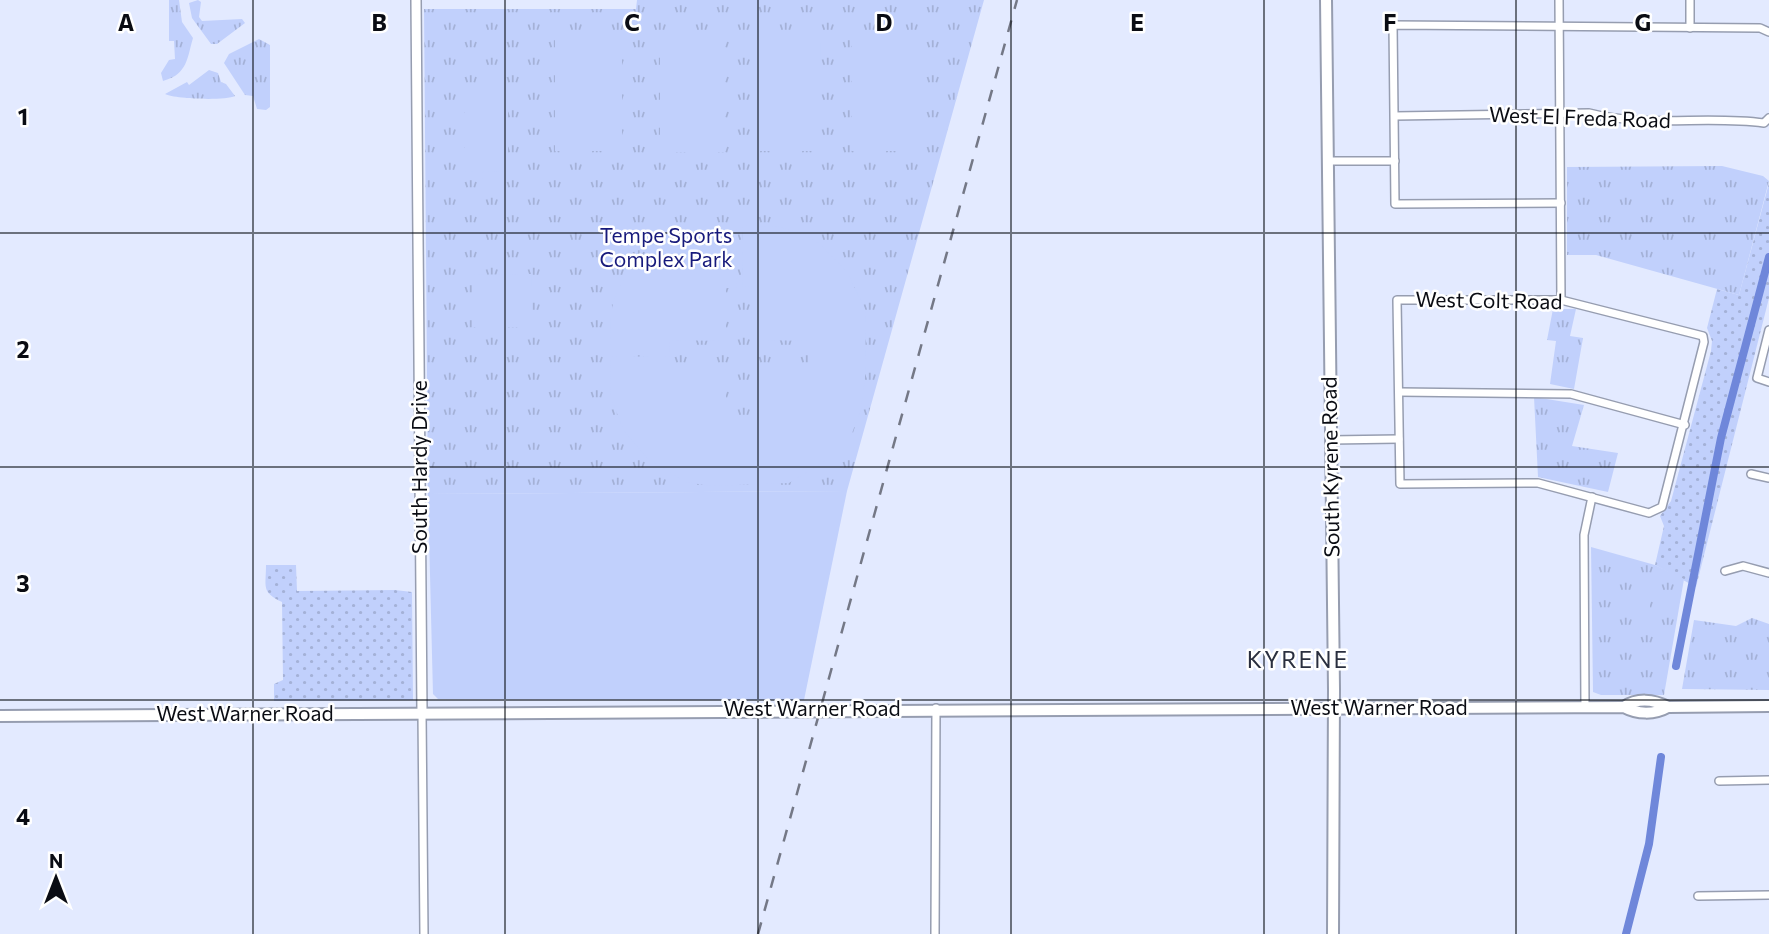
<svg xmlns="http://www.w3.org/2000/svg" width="1769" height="934" viewBox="0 0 1769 934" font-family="Commissioner,sans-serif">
	<defs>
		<pattern id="grass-dots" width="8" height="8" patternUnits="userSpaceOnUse" patternTransform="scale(1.75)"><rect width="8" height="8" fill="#c1d0fc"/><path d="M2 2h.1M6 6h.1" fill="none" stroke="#a4b1d7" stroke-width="1.8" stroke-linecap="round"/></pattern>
		<pattern id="park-tufts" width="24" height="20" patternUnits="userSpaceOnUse" patternTransform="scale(1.75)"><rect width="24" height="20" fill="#c1d0fc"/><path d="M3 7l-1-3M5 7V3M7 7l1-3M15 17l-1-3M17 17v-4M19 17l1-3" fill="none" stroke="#a4b1d7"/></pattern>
	</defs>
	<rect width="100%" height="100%" fill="#e3eaff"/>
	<g fill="url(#grass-dots)">
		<polygon points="1769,183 1769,298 1696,587 1655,565 1664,526 1660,516 1671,501 1711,351 1712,341 1707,328 1717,289 1739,295"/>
		<path d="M266 565H296L297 591 395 590 412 592 413 700 274 701V684L283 680 282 602C261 592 266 587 266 565Z"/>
	</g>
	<g fill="url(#park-tufts)">
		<path d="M169 0H179L182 22 193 38C187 58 188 74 163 81L161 73 169 60 175 59 174 41H169Z"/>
		<polygon points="198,0 201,2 199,17 202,21 242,19 245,23 217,44 211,44 192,18 189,3"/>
		<polygon points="637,0 984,0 847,491 428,494 424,9 636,9"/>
		<polygon points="259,39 270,45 270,107 266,110 257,109 253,96 245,95 224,63 229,54"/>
		<path d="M209 70 218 73 221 82 226 84 235 96C225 101 174 99 165 94L187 82 189 85Z"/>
		<polygon points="1722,166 1763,176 1769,181 1739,295 1596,255 1567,255 1567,167"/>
		<polygon points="1553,309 1576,309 1570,336 1583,338 1574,389 1550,384 1556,341 1547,340"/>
		<polygon points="1534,397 1584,405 1572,446 1618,453 1608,492 1538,477"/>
		<polygon points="1591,547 1655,565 1684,579 1664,695 1601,695 1593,692"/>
		<polygon points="1752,618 1769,624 1769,690 1682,689 1694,620 1736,626"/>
	</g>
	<g fill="#c1d0fc">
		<rect x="555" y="39" width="67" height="112"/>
		<rect x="852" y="39" width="67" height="112"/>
		<rect x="660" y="40" width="65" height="112"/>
		<polygon points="754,40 820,40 821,151 754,151"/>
		<polygon points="483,87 508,87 508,172 483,171 482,180 473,180 473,172 465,171 465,91 479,91"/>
		<polygon points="743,225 779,227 802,233 820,244 847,272 866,311 865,378 861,409 851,436 828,459 789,483 710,486 686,482 648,459 624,431 611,398 610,357 672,356 672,367 722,367 726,370 726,423 752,423 752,371 757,366 808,366 808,341 758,340 751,334 752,287 742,286"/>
		<path d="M697 227H736L737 288H726V336L721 341 670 340 669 352H611C611 339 609 325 611 313 619 269 655 236 697 227Z"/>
		<polygon points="531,274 532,327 472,327 472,275"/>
		<polygon points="847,491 804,700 438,699 433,694 428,494"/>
		<rect x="1633" y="593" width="17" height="32"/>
	</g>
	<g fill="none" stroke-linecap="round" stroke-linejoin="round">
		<g stroke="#6f87da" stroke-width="8">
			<polyline points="1676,666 1721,438 1769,257"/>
			<polyline points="1626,934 1649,844 1661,757"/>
		</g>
		<g stroke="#969db0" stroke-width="10">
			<g id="minor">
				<polyline points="1559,0 1561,300"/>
				<polyline points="1690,0 1690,28"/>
				<path d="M1395 116 1589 113C1647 128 1706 115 1764 123L1769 118"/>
				<polyline points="1327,161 1395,161"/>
				<polyline points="1561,203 1395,204 1393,25 1760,28 1769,32"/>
				<polygon points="1397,300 1561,300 1703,336 1704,342 1662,507 1649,513 1538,483 1400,484"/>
				<polyline points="1769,330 1757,378 1769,382"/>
				<polyline points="1399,392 1571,394 1685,425"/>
				<polyline points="1330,440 1399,439"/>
				<polyline points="1751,474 1769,478"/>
				<polyline points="1725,571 1743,566 1769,573"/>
				<polyline points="1585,707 1584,535 1592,497"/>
				<polyline points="422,713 424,934"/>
				<polyline points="1719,781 1769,780"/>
				<polyline points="1698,896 1769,895"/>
				<polyline points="935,934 936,708"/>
			</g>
		</g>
		<g stroke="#969db0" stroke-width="12">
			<polyline id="tertiary" points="416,0 422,713"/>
		</g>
		<g stroke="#969db0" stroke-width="14">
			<g id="secondary">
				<polyline points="1326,0 1334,689 1333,934"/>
				<path d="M1624 707C1637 698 1653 699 1668 707L1769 706"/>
				<path d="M0 716 1624 707C1637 714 1654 715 1668 707"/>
			</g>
		</g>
		<use href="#minor" stroke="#fff" stroke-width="7"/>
		<use href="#tertiary" stroke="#fff" stroke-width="9"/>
		<use href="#secondary" stroke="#fff" stroke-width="10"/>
		<polyline stroke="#747886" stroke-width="2.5" stroke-dasharray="12 12" stroke-linecap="butt" points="758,934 1017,0"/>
	</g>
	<path fill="none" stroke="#0a0c13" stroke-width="2" stroke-opacity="0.55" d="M253 0V934M505 0V934M758 0V934M1011 0V934M1264 0V934M1516 0V934M0 233H1769M0 467H1769M0 700H1769"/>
	<g text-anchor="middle" stroke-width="5" stroke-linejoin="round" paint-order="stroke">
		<g font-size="21" fill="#0a0c13" stroke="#fff">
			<text transform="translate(1580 118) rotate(2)" y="7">West El Freda Road</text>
			<text transform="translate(1489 301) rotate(1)" y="7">West Colt Road</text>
			<text transform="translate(420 467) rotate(-90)" y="7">South Hardy Drive</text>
			<text transform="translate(1331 467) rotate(-91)" y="7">South Kyrene Road</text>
			<text x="1379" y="715">West Warner Road</text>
			<text x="812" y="716">West Warner Road</text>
			<text x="245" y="721">West Warner Road</text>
		</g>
		<g font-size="21" fill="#171a7c" stroke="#fff">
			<text x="666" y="243">Tempe Sports<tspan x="666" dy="24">Complex Park</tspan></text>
		</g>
		<g font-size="23" letter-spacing="2" fill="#2a2f3f" stroke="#fff">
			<text x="1298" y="668">KYRENE</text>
		</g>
	</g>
	<g font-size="23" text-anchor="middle" font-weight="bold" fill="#0a0c13" stroke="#fff" stroke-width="5" stroke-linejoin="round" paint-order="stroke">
		<text x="126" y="31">A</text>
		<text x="379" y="31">B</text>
		<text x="632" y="31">C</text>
		<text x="884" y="31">D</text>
		<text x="1137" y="31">E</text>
		<text x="1390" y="31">F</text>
		<text x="1643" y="31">G</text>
		<text x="23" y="125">1</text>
		<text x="23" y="358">2</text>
		<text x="23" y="592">3</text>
		<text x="23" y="825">4</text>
	</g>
	<g transform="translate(56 878)" stroke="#ffffff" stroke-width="5" paint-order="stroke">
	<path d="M0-5L12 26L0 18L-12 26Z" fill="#0a0c13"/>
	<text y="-10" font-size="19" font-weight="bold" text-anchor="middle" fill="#0a0c13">N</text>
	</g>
</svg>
